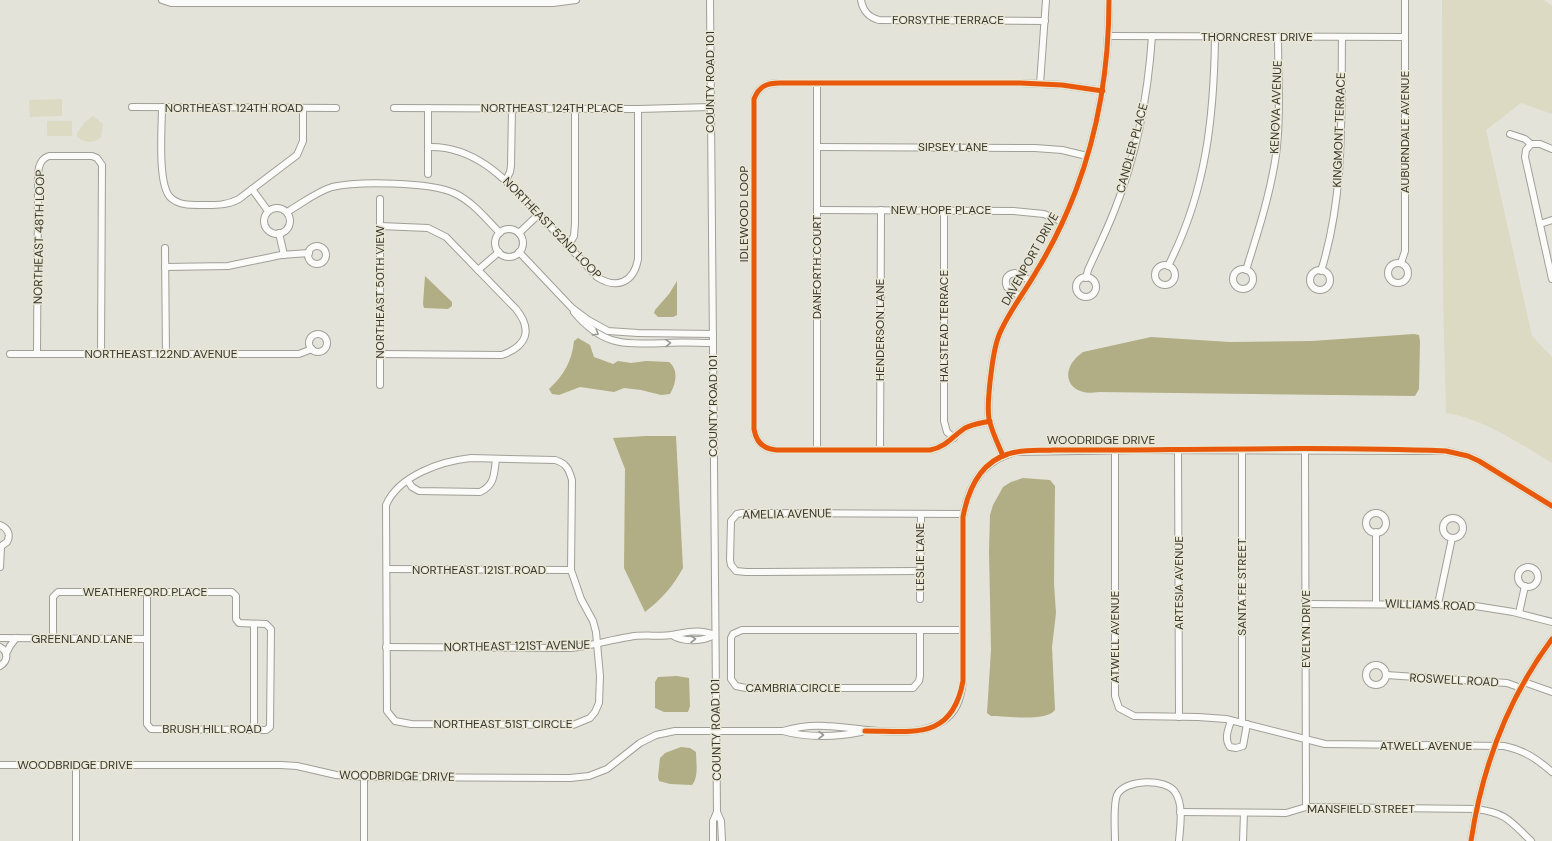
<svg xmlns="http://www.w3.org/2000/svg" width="1552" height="841" viewBox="0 0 1552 841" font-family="'DM Sans',sans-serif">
	<rect width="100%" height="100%" fill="#e4e3d9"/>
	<g fill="#dcdac2">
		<path d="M1442 0H1544L1552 6V114L1521 103 1486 130 1532 336 1552 357V463C1519 443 1484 419 1446 413L1443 299Z"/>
		<polygon points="62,99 62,116 30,117 29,100"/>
		<path d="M93 116 103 124 101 137C95 144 84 143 77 137V133L85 122Z"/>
		<rect x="47" y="121" width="25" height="15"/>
	</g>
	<g fill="#b1ad84">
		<polygon points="425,276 452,302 452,306 448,309 424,308 423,304"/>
		<polygon points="677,281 677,315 673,317 658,317 654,313 655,310 669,294"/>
		<path d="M1414 334 1419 335 1420 341 1419 389 1415 396 1099 392C1067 398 1057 370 1083 352L1151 337 1230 342 1312 341Z"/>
		<path d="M578 338 590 345 594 357 613 364 618 361 631 363 646 361 669 362C679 370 676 384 670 394L661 395 641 390 624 388 614 392 580 387 559 395 552 394 549 389C564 375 572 361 574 341Z"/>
		<path d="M646 436H676L683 568C673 586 662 599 645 612L624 568 625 469 613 438Z"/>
		<path d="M1023 478 1050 480 1055 486 1054 583 1056 613 1052 647 1055 710C1046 722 1006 716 991 716L987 713 991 650 989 551 990 515 993 505 1003 487 1011 482Z"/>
		<polygon points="677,676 689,678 690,706 688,712 664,712 655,708 655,682 658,677"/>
		<path d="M681 747 690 748 696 752C696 763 699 776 692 785L670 784 659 781 658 777 660 758 665 753Z"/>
	</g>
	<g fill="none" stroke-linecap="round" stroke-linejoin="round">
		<g stroke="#a09f98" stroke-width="8">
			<g id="minor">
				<polyline points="162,0 171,3 553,3 576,0"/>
				<polyline points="710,0 717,812 713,821 713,841"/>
				<path d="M861 0C863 11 868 17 879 20L1045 21"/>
				<polyline points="1109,36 1405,37"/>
				<polyline points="817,83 817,450"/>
				<polyline points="1040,84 1046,0"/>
				<polyline points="132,107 336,108"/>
				<path d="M162 107C162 126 157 186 171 198 179 205 189 205 200 205 214 205 226 206 239 199L297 155 303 141V108"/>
				<polyline points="394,108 638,109 710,107"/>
				<polyline points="1510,134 1525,139 1531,144"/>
				<path d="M428 147C479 145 511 186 543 219 561 238 579 257 597 277 617 290 634 282 638 259V109"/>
				<polyline points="817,147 1035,148 1062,150 1087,156"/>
				<polyline points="1552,149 1540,144 1531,144 1526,150 1525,157 1552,279"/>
				<polyline points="428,174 428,108"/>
				<polyline points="506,180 510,172 511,166 512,108"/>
				<polyline points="252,189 268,211"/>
				<circle cx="277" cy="221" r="13"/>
				<polyline points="817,210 1014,211 1044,214 1063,222"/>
				<polyline points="944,210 944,421 947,432 954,438"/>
				<path d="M287 212C301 204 316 192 332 187 358 181 430 182 454 193 472 201 486 219 500 233"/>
				<polyline points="1540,224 1552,220"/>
				<circle cx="509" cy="243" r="14"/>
				<polyline points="279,233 284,255"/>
				<polyline points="519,233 538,215"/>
				<polyline points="568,246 574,236 575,223 575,109"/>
				<circle cx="317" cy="255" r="9"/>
				<polyline points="165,248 166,354"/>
				<polyline points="519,252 572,308 588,320 608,331 638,333 713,334"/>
				<polyline points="1401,263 1405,251 1405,0"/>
				<circle cx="1398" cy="273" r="10"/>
				<circle cx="1165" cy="275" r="10"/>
				<path d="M1168 266C1206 192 1214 118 1215 37"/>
				<polyline points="165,267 228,266 281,255 309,253"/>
				<circle cx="1243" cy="279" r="10"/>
				<polyline points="478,270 499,252"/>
				<path d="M1246 270C1258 232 1270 195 1276 155 1281 116 1278 76 1278 37"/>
				<circle cx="1320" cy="280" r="10"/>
				<path d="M1321 271C1345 195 1341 115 1342 37"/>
				<circle cx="1086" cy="287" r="10"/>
				<path d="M1086 278 1088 270C1097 250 1107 230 1115 209 1137 154 1148 95 1152 36"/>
				<path d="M1021 297 1007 287C1004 279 1007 274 1015 273L1031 281"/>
				<path d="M574 312C603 347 625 344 667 343 682 342 698 343 713 343"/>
				<circle cx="318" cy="343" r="9"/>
				<polyline points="10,354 299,354 312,349"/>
				<path d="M37 354 38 188C38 176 36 160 49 156H92L97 158 102 165 101 354"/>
				<path d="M380 354 502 355C527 346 533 330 516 309L446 237 428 228 380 226"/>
				<polyline points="380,385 380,199"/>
				<path d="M990 421C982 423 973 424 965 428 953 436 946 447 930 450H776C763 449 756 442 754 429V99C759 86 767 83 780 83H1020L1062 85 1103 91"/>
				<polyline points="880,450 881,210"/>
				<path d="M1115 450V696L1119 708 1134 716 1198 717 1226 719 1325 744 1504 746C1524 750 1537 759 1552 772"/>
				<polyline points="1178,450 1179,717"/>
				<polyline points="1305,450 1306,807"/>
				<path d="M1003 456C998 444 992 432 989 419 987 407 989 394 990 382 992 367 993 350 999 335 1008 313 1024 293 1036 272 1052 246 1065 219 1076 190 1099 129 1109 65 1109 0"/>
				<path d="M471 458 555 460C566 463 569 469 572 480L571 570 581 599 593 621 596 632 600 676 599 703 595 712 590 718 573 725 411 724 395 721 387 711 386 505C399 475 442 461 471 458Z"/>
				<path d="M408 481 412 487 419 491 480 492C495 485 494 474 496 459"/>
				<circle cx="1376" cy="523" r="10"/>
				<circle cx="1453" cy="528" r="10"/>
				<path d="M0 525C8 528 11 535 7 542L0 547"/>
				<polyline points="0,567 1,547"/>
				<circle cx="1528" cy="577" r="10"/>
				<polyline points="387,569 571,570"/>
				<polyline points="920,571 746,572 736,571 731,565 730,560 731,521 737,514 742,513 963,514"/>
				<polyline points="920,599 921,514"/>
				<polyline points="1306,604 1469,605 1513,612 1552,622"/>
				<polyline points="1376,604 1376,532"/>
				<polyline points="1438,604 1452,538"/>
				<polyline points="1519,613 1525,586"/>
				<polyline points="920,630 920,676 919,681 913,688 746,688 736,686 731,679 731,638 733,634 742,630 963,630"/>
				<path d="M672 635C682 642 703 642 714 635"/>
				<polyline points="0,638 147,639"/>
				<polyline points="53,639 53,597 58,592 232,592 236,596 236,619 239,623 266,624 271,629 270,727 266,730 151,729 147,724 147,592"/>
				<path d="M0 647C9 652 8 661 0 666"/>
				<path d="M386 647 571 648C591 646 609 640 629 637 643 634 658 637 672 635 686 632 701 629 714 635"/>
				<polyline points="6,654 10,646 16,638"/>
				<circle cx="1376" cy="675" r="10"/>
				<polyline points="1386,675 1507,683 1521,688"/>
				<polyline points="1524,682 1552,692"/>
				<path d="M1231 721C1228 730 1224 739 1230 747L1236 748 1243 746 1247 724"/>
				<polyline points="1242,723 1242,450"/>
				<polyline points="254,730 254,624"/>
				<path d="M783 731C807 738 837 737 861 732"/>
				<path d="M0 765H281L297 766 336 775 364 777 570 778 589 776 607 769 640 743 656 735 675 731H783C797 727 811 725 826 726 863 727 936 748 957 705 961 697 962 689 963 681V517C969 484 982 461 1016 452L1140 450 1446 451 1468 456 1479 461 1552 506"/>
				<polyline points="717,812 721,821 722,841"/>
				<path d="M1180 812 1286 813 1306 807 1476 809C1507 813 1510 821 1531 841"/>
				<polyline points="76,841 76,765"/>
				<polyline points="364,841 364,777"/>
				<path d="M1115 841C1115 829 1113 805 1117 795 1125 779 1166 778 1175 792 1184 805 1180 827 1179 841"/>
				<polyline points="1243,841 1244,813"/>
				<path d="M1471 841C1482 768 1508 698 1552 639"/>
			</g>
		</g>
		<use href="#minor" stroke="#fbfbf9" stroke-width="6"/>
		<g stroke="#e9e7d4" stroke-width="8">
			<g id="cycleway">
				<path d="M990 421C982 423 973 424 965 428 953 436 946 447 930 450H776C763 449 756 442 754 429V99C759 86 767 83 780 83H1020L1062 85 1103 91"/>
				<path d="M1003 456C998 444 992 432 989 419 987 407 989 394 990 382 992 367 993 350 999 335 1008 313 1024 293 1036 272 1052 246 1065 219 1076 190 1099 129 1109 65 1109 0"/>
				<path d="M865 731C913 731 952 741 963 681V517C968 490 979 463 1008 454 1022 449 1038 451 1053 450 1077 450 1101 450 1125 450 1232 449 1339 447 1446 451L1468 456 1479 461 1552 506"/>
				<path d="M1471 841C1482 768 1508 698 1552 639"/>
			</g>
		</g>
		<use href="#cycleway" stroke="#e8590c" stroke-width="5"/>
	</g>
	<defs><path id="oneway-chevron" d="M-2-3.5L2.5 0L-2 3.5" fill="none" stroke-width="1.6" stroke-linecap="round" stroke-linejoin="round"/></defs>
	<g stroke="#989894">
		<use href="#oneway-chevron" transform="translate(596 333) rotate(32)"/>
		<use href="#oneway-chevron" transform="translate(668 343) rotate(-2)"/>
		<use href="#oneway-chevron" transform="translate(693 639)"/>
		<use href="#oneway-chevron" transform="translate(821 735)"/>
	</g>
	<g text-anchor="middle" stroke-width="3" stroke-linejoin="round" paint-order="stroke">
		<g font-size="12" fill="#36362e" stroke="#e9e7d4">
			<text x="948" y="24">FORSYTHE TERRACE</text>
			<text x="1257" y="41">THORNCREST DRIVE</text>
			<text transform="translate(710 82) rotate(-90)" y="4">COUNTY ROAD 101</text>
			<text transform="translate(1276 107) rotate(-88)" y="4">KENOVA AVENUE</text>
			<text x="234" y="112">NORTHEAST 124TH ROAD</text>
			<text x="552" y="112">NORTHEAST 124TH PLACE</text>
			<text transform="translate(1339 130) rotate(-88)" y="4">KINGMONT TERRACE</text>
			<text transform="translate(1405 132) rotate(-90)" y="4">AUBURNDALE AVENUE</text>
			<text x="953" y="151">SIPSEY LANE</text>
			<text transform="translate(1132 148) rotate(-75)" y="4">CANDLER PLACE</text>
			<text x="941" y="214">NEW HOPE PLACE</text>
			<text transform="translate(744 214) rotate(-90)" y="4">IDLEWOOD LOOP</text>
			<text transform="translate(552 228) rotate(46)" y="4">NORTHEAST 52ND LOOP</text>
			<text transform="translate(39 237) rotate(-89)" y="4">NORTHEAST 48TH LOOP</text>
			<text transform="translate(1030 259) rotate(-61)" y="4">DAVENPORT DRIVE</text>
			<text transform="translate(817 267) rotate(-90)" y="4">DANFORTH COURT</text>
			<text transform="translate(380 292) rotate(-90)" y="4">NORTHEAST 50TH VIEW</text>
			<text transform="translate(944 326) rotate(-90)" y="4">HALSTEAD TERRACE</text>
			<text transform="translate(880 330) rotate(-90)" y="4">HENDERSON LANE</text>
			<text x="161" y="358">NORTHEAST 122ND AVENUE</text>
			<text transform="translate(713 406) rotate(-90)" y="4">COUNTY ROAD 101</text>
			<text x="1101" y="444">WOODRIDGE DRIVE</text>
			<text transform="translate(787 514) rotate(-1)" y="4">AMELIA AVENUE</text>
			<text transform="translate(920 557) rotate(-90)" y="4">LESLIE LANE</text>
			<text x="479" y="574">NORTHEAST 121ST ROAD</text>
			<text transform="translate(1179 583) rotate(-90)" y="4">ARTESIA AVENUE</text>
			<text transform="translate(1242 587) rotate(-90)" y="4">SANTA FE STREET</text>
			<text x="145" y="596">WEATHERFORD PLACE</text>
			<text transform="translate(1430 605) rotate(2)" y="4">WILLIAMS ROAD</text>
			<text transform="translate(1306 629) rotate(-90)" y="4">EVELYN DRIVE</text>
			<text transform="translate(1115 637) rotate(-90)" y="4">ATWELL AVENUE</text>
			<text x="82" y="643">GREENLAND LANE</text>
			<text transform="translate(517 646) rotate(-1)" y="4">NORTHEAST 121ST AVENUE</text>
			<text transform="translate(1454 680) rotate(3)" y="4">ROSWELL ROAD</text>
			<text x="793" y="692">CAMBRIA CIRCLE</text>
			<text x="503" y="728">NORTHEAST 51ST CIRCLE</text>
			<text x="212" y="733">BRUSH HILL ROAD</text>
			<text transform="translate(716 730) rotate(-91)" y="4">COUNTY ROAD 101</text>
			<text x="1426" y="750">ATWELL AVENUE</text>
			<text x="75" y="769">WOODBRIDGE DRIVE</text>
			<text transform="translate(397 776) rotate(1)" y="4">WOODBRIDGE DRIVE</text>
			<text x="1361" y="813">MANSFIELD STREET</text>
		</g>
	</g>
</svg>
